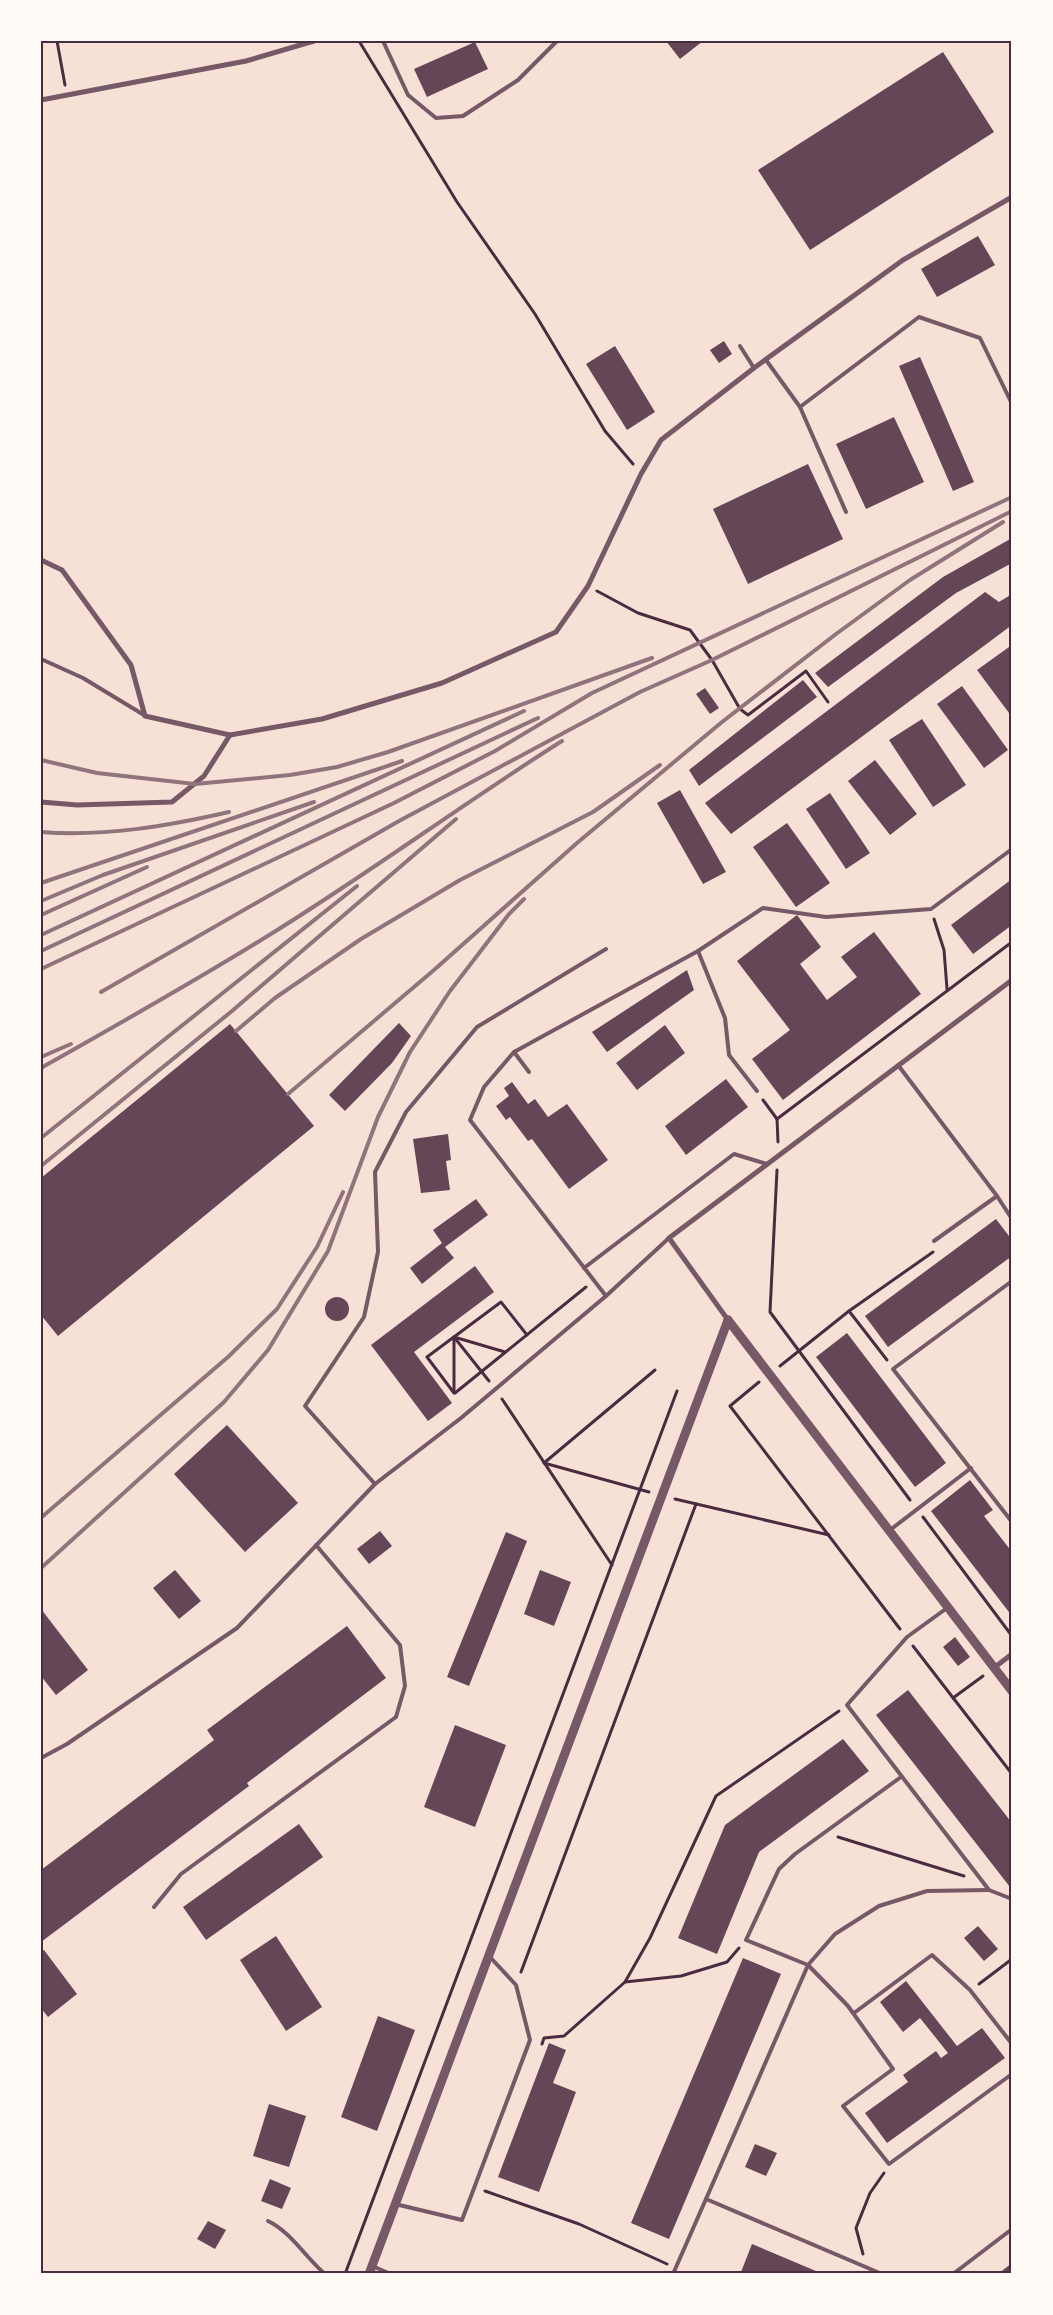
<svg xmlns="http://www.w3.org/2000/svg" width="1053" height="2315" viewBox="0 0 1053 2315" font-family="'Golos Text',sans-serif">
	<rect width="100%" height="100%" fill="#f7e1d7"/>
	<g fill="#644757">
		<polygon points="666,41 703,41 680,59"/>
		<polygon points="475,42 488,69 427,97 414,69"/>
		<polygon points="943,52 994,132 810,250 758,170"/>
		<polygon points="978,236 995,265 937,297 921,269"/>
		<polygon points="724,341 732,354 719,363 710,350"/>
		<polygon points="615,346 655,412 627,430 586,364"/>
		<polygon points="920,357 974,482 953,491 899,366"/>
		<polygon points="894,417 924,482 866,509 836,444"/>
		<polygon points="808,464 843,539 748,584 713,509"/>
		<polygon points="1012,538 1012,563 956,593 828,687 815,673 943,577"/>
		<polygon points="985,592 999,602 1012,594 1012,625 731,834 705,803"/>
		<polygon points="1009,647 1012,651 1012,717 977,670"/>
		<polygon points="803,680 817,697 699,786 689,770"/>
		<polygon points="962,686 1008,750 984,768 937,704"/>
		<polygon points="705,688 719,708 710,714 696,694"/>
		<polygon points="922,719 966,785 933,807 889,740"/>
		<polygon points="875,760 917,814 890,835 848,781"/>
		<polygon points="680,790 726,872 703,884 657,803"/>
		<polygon points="830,793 870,853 846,869 806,809"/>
		<polygon points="787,823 830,883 796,907 753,847"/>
		<polygon points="1012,879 1012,925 973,954 951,925"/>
		<polygon points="797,915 821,947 800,964 827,1000 857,977 841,957 874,932 921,994 783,1100 752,1059 790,1030 737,961"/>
		<polygon points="687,970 694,990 607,1052 592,1032"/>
		<polygon points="399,1023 411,1036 392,1063 345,1111 329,1095"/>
		<polygon points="230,1024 314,1126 58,1336 41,1315 41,1178"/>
		<polygon points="665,1025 685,1053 637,1090 616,1063"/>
		<polygon points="726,1079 748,1107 686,1155 665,1126"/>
		<polygon points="512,1082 528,1104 535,1099 548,1117 567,1104 608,1160 569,1189 532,1139 528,1141 510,1117 506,1120 496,1106 509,1096 504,1088"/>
		<polygon points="448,1134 451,1160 446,1161 450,1190 421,1193 413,1139"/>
		<polygon points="476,1199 488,1215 445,1247 454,1258 422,1284 410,1268 442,1243 433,1230"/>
		<polygon points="996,1219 1012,1240 1012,1256 888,1347 865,1316"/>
		<polygon points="475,1266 494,1292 414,1352 452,1403 428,1421 371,1345"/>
		<circle cx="337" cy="1309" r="12"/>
		<polygon points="847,1333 946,1463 915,1487 816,1357"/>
		<polygon points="227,1425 298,1503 245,1552 174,1474"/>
		<polygon points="970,1480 993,1510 984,1516 1012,1552 1012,1616 931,1511"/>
		<polygon points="380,1531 392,1546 369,1564 357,1549"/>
		<polygon points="506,1532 527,1541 469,1686 447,1677"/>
		<polygon points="175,1570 201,1601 179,1619 153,1588"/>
		<polygon points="540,1570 571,1582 554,1626 524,1614"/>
		<polygon points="41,1609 88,1670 56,1695 41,1676"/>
		<polygon points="347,1626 386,1678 247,1783 249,1786 41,1942 41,1870 214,1740 207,1730"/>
		<polygon points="955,1637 970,1657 958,1666 943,1647"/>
		<polygon points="908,1690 1012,1823 1012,1885 1010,1887 876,1715"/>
		<polygon points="455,1725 506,1745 475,1827 424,1807"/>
		<polygon points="843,1739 869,1771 759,1852 717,1954 678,1938 725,1825"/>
		<polygon points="299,1824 323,1857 206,1940 183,1907"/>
		<polygon points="978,1926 998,1949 984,1961 964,1938"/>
		<polygon points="276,1936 322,2007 286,2031 240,1960"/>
		<polygon points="44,1950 77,1994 48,2017 41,2008 41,1952"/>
		<polygon points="743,1958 781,1974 669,2239 631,2223"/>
		<polygon points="906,1981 957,2046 982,2028 1005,2058 887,2143 865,2113 908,2082 903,2075 936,2051 941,2058 948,2053 920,2018 903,2032 880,2002"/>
		<polygon points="378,2016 415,2030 377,2131 341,2117"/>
		<polygon points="549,2043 566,2050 553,2083 576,2092 539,2192 498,2177"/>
		<polygon points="269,2104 306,2116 289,2167 253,2156"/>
		<polygon points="755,2144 777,2153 766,2176 745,2167"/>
		<polygon points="270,2179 291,2188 282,2209 261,2201"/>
		<polygon points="208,2221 226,2230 215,2249 197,2239"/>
		<polygon points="752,2244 823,2274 745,2274 741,2272"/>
		<polygon points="1012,2263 1012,2274 998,2274"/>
	</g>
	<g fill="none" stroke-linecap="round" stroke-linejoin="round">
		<g stroke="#4a2c40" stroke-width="3">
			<polyline points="57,41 65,85"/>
			<polyline points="359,41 457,202 535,314 605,431 633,464"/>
			<polyline points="597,591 638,613 690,630 712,660 740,709 748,715 806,671 828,702"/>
			<polyline points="934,919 944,950 947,989"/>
			<polyline points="763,1100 777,1119 778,1142"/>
			<polyline points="777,1119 1012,942"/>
			<polyline points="777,1170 770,1312 910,1500"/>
			<polyline points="849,1311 887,1360"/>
			<polyline points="454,1337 489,1381"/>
			<polyline points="780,1366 849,1311 933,1252"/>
			<polyline points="759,1382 730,1406 900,1629"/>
			<polyline points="454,1392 454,1337 505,1352"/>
			<polyline points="454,1393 427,1357 501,1302 527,1335"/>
			<polyline points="455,1393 586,1287"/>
			<polyline points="502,1399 612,1565"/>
			<polyline points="649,1492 544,1463 655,1370"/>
			<polyline points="675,1499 829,1535"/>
			<polyline points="923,1517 1012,1636"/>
			<polyline points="913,1646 1012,1774"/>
			<polyline points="953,1698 983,1676"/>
			<polyline points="838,1837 964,1876"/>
			<polyline points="521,1972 696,1504"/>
			<polyline points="625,1982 681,1976 727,1962 739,1948"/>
			<polyline points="979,1984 1012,1959"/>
			<polyline points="542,2044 544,2038 564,2036 625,1982 650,1938 716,1796 839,1711"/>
			<polyline points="485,2191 579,2224 667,2264"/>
			<polyline points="863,2254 856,2228 870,2193 884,2173"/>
			<polyline points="345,2274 677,1391"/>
		</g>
		<g stroke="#755966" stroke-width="4">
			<polyline points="383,41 408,95 436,118 463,116 518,80 557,41"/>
			<polyline points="740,346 754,368"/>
			<polyline points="766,360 800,407 846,512"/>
			<polyline points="800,407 919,317 980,338 1012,404"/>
			<polyline points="41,659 83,678 144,715"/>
			<polyline points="698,951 725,1018 729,1055 757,1091"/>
			<polyline points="514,1052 529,1072"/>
			<polyline points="898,1065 997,1196 1012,1219"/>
			<polyline points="934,1241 997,1196"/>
			<polyline points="584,1268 734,1154 767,1164"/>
			<polyline points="1012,1281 893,1369 1012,1522"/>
			<polyline points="606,1296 470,1120 484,1087 514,1052 698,951 763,908 826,917 931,909 1012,849"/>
			<polyline points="375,1484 305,1406 364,1317 378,1252 375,1172 406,1112 477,1027 606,949"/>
			<polyline points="890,1530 971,1468"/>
			<polyline points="947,1608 907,1637 847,1705 989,1890 1012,1899"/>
			<polyline points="41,1758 67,1744 237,1628 375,1484 461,1418 606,1296 669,1238"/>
			<polyline points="989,1890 927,1891 879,1906 835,1934 808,1965 848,2006 893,2069 843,2106 889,2164 1012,2074"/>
			<polyline points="154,1907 181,1874 396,1717 405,1686 400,1645 316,1545"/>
			<polyline points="854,2013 932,1955 970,1990 1012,2044"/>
			<polyline points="395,2204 462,2220 530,2040 516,1985 489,1956"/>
			<path d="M268 2221C291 2232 306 2258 325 2274"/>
			<polyline points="372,2266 391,2274"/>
			<polyline points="673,2274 706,2199"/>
			<polyline points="882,2274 706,2199 808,1965 746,1940 779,1869 795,1854 901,1777"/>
			<polyline points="953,2274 1012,2229"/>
		</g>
		<g stroke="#755966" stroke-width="5">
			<polyline points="41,100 246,61 314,41"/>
			<polyline points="41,560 62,570 131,665 145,716 230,735 322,719 442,683 556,632 588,586 641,474 661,440 754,368 903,260 1012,197"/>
			<polyline points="41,802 77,805 172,802 204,776 230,735"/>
			<polyline points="728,1320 669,1238 1012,980"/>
			<polyline points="995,1667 1012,1654"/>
		</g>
		<g stroke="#755966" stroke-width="9">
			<polyline points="728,1320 1012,1691"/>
			<polyline points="369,2274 728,1320"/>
		</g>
		<g stroke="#8f747c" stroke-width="4">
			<polyline points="41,760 97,773 195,784 290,775 337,767 388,752 652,658"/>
			<path d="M41 832C104 837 168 826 229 812"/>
			<polyline points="41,883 402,761"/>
			<polyline points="41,901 103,875 314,802"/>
			<polyline points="41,915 147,867"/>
			<polyline points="41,935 524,711"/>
			<polyline points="41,951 538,718"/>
			<polyline points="41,969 394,803 495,751 592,693 1012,497"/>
			<polyline points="101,992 399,821 640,692 712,660 1012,511"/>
			<polyline points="236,1031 275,998 361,939 460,880 593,812 660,765"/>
			<polyline points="41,1057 71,1044"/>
			<path d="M41 1068C117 1025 192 983 266 937 367 875 462 804 562 741"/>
			<polyline points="288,1094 434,970 577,843 722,722 836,634 910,580 1003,522"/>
			<polyline points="41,1138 357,886"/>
			<polyline points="41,1166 232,1011 456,819"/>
			<polyline points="43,1516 228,1357 277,1309 317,1247 343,1192"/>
			<polyline points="41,1568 224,1402 268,1350 328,1251 378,1117 410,1052 450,991 509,914 524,899"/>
		</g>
	</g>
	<rect width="1053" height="2315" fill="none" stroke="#fffaf5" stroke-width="85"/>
	<rect x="42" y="42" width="968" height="2230" fill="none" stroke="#4a2c40" stroke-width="2"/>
</svg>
